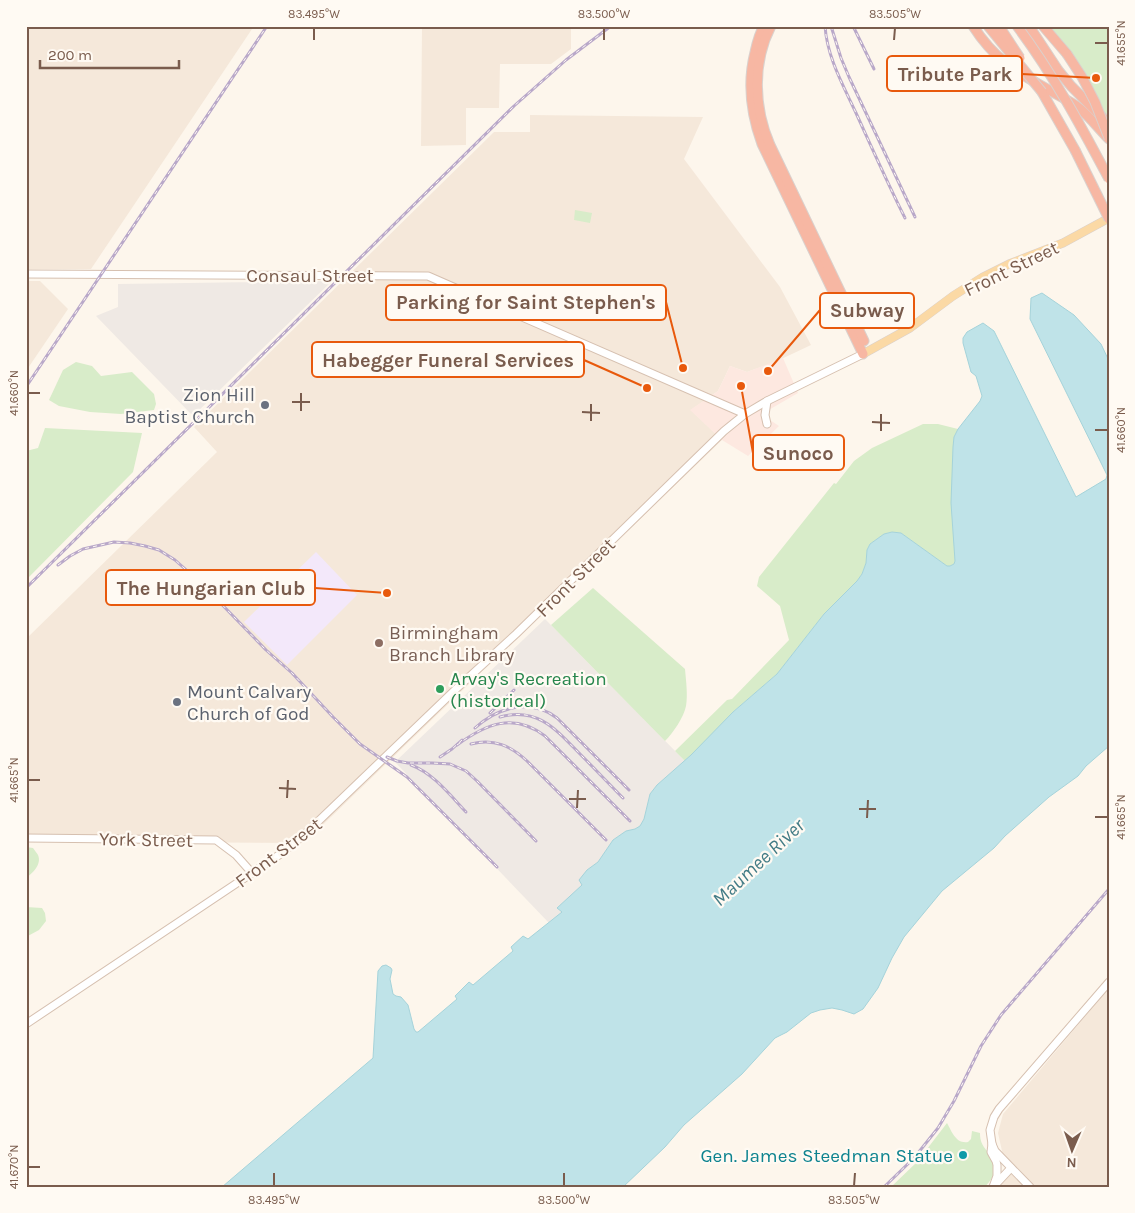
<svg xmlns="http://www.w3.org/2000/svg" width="1135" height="1213" viewBox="0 0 1135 1213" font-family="Karla,sans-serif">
	<rect width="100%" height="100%" fill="#fdf6ec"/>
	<g fill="#f5e8da">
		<polygon points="26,26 254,26 91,269 26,269"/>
		<polygon points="422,26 571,26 571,49 551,64 500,64 499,108 466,108 466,145 421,146"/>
		<polygon points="530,115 703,117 684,159 780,287 811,345 775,362 747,372 730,366 718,391 691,410 722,440 304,843 26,841 26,639 217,452 194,427 494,132 530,132"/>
		<polygon points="26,281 40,281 68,309 26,371"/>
		<polygon points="1109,988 1109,1187 989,1187 1006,1169 998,1133 1003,1114"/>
	</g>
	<polygon fill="#fde8e0" points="783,358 798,393 767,411 767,418 779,426 748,456 722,440 690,410 718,391 730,366 747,372"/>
	<g fill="#efe9e4">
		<polygon points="332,281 193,416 96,316 118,307 118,284"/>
		<polygon points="545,619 685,761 657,785 650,794 644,819 640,826 635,829 626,831 613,840 598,862 587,870 583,885 557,908 563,912 549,923 395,762"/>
	</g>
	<polygon fill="#f3e8fa" points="316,552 357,595 287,665 244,622"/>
	<g fill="#d8ecc9">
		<polygon points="1047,26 1109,26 1109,118 1100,109"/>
		<polygon points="575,210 592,213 590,223 574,220"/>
		<polygon points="76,362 92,366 101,376 132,372 154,394 156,404 154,410 121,414 90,412 59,406 49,400 63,370"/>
		<polygon points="923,424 938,424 958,429 954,437 955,561 954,564 950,566 947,566 901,533 892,532 884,534 870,544 867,550 866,563 862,574 857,581 824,614 777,674 733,712 714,733 685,761 675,751 727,700 732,699 789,640 780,606 757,586 759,577 834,483 836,484 854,461 872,448"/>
		<polygon points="45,428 142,433 133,472 26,580 26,451 38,448"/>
		<polygon points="305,570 313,577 301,588 294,581"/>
		<path d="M593 588 685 669C686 681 688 695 686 706 684 717 673 733 665 741L551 625Z"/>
		<path d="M26 847 33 848C35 851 37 853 38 855 42 864 33 873 26 878Z"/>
		<polygon points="26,907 42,908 45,913 46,921 39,930 26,937"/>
		<path d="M947 1123C952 1132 956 1144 968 1142L971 1139 972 1131 980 1133C980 1150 991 1150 994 1162 994 1162 994 1169 994 1170 994 1177 990 1181 985 1187H891L917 1162Z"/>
	</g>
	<polygon fill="#bfe3e8" stroke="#a5d3da" points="1042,293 1074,315 1101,344 1109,361 1109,746 1086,766 1078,776 1049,797 1005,836 994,848 942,891 904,937 892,958 878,988 863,1009 854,1014 842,1010 832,1008 820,1010 811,1013 787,1032 775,1038 742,1074 684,1125 665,1147 623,1187 222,1187 373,1058 378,971 382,966 386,965 391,968 392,970 390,979 393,994 396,996 401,997 408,1005 414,1029 416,1032 418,1032 457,999 455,996 469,982 473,985 513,951 511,947 523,936 528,939 562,912 557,908 582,885 579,880 587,870 598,862 613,840 626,831 635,829 640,826 644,819 650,794 657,785 691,755 733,712 777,674 824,614 857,581 862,574 866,563 867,550 870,544 884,534 892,532 901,533 947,566 950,566 954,564 955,561 951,503 953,447 954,437 958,429 980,401 982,396 976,376 971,372 963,343 963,338 967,332 983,323 994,331 1076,497 1106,479 1107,475 1030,319 1031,298"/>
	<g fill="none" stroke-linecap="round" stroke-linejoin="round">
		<g stroke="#d6c0b0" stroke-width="9">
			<g id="secondary">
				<polyline points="26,274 428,276 745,414"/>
				<polyline points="767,401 765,415 767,424"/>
				<polyline points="26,838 216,840 236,855 252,873"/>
				<polyline points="26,1024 282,853 305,834 456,689 516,634 724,431 745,414 767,401 863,354"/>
				<polyline points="992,1144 995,1151 1030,1187"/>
				<polyline points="996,1184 1011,1168"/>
				<polyline points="993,1187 997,1176 997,1165 996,1161 991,1152 992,1144 990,1130 994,1117 999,1109 1109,982"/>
			</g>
		</g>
		<g stroke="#dad1cd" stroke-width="9">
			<polyline id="primary" points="863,354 910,328 953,296 983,277 1009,264 1063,243 1109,218"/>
		</g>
		<g stroke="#dad1cd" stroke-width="11">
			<g id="highway">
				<path d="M764 26C759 34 757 43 755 52 747 83 751 114 762 144L863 354"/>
				<path d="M771 26C752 63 754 108 770 145L864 341"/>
				<path d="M973 26C994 59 1016 72 1049 90 1059 96 1070 101 1079 108 1090 117 1099 129 1109 139"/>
				<polyline points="1029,26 1058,70 1071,86 1109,124"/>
				<polyline points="1043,26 1067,54"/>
				<polyline points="1042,92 1075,150"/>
			</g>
		</g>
		<use href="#secondary" stroke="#fff" stroke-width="7"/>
		<use href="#primary" stroke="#fbd9a5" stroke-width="8"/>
		<use href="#highway" stroke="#f7b7a3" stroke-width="9"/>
		<g stroke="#b9a8c9" stroke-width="3">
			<g id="rail">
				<path d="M825 26C827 57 843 85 856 113 872 148 888 184 905 218"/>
				<polyline points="831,26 841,58 849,77 915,217"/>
				<polyline points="853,26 874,69"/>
				<polyline points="26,387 267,26"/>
				<polyline points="58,565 70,556 83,549 114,542 130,543 145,546 159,550 175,560 201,583 266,650 292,673 333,717 360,744 407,777 497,867"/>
				<polyline points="26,588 514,106 566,60 611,26"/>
				<polyline points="490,713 514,690"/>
				<path d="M500 717C539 706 558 732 582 756 596 770 609 784 623 798"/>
				<path d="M475 728C498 707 531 698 557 718L629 790"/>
				<path d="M471 744C494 738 511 746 527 761L606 840"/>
				<path d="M457 745C486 724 513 712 545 736L630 821"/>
				<polyline points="387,757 397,761 408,763 432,763 450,764 466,771 477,781 536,841"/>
				<polyline points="440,757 452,749 462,740"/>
				<path d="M411 765C433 773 450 795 466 812"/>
				<polyline points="884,1187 914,1158 938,1128 954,1101 981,1046 1001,1015 1109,889"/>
			</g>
		</g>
		<use href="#rail" stroke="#fffaf3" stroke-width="1" stroke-dasharray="4" stroke-linecap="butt"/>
		<g stroke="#dad1cd" stroke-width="11" stroke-linecap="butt">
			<g id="highway-bridge">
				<polyline points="988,26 1042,92"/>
				<polyline points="999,26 1020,58"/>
				<path d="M1017 26C1053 74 1081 126 1109 179"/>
				<polyline points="1067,54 1082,77 1095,102 1109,138"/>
				<polyline points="1075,150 1109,219"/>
			</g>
		</g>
		<use href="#highway-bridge" stroke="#f7b7a3" stroke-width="9"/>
	</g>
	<path fill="none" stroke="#7a5c4d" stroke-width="2" d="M314 40V28M604 40V28M894 40 895 28M1095 43H1108M28 393H40M292 402H310M301 411V393M582 412 600 413M591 421V404M872 422 890 423M1095 430H1108M881 431V414M28 780H40M279 788 296 789M287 798 288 780M569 799H586M577 808 578 790M859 809H876M1095 817H1108M867 818 868 800M28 1167H40M274 1186V1173M564 1186V1173M854 1186 855 1173"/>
	<g fill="#6b7280" stroke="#fffaf3" stroke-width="2">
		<circle cx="265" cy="405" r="5"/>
		<circle cx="177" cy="702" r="5"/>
	</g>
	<circle fill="#8d6e63" stroke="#fffaf3" stroke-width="2" cx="379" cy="643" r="5"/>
	<circle fill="#2e9e5b" stroke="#fffaf3" stroke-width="2" cx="440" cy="689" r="5"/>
	<circle fill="#0f9aa8" stroke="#fffaf3" stroke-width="2" cx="963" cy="1155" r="5"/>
	<g text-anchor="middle" stroke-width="4.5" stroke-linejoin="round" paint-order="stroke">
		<g font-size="19" fill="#7a5c4d" stroke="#fffaf3">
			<text transform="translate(1011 268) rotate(-26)" y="7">Front Street</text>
			<text x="310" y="282">Consaul Street</text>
			<text transform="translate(575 577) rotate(-45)" y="7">Front Street</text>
			<text transform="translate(146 839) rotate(1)" y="7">York Street</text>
			<text transform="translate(278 852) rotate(-37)" y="7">Front Street</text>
		</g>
		<g font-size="19" fill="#5b616d" stroke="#fffaf3" text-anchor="end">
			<text x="255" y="401">Zion Hill<tspan x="255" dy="22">Baptist Church</tspan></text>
			<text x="187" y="698" text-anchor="start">Mount Calvary<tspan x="187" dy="22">Church of God</tspan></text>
		</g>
		<g font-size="19" fill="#785e54" stroke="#fffaf3" text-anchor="start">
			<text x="389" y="639">Birmingham<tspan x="389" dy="22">Branch Library</tspan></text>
		</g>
		<g font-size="19" fill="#27864d" stroke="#fffaf3" text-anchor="start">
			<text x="450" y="685">Arvay's Recreation<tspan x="450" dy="22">(historical)</tspan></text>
		</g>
		<g font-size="19" fill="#0d838f" stroke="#fffaf3" text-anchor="end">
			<text x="953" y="1162">Gen. James Steedman Statue</text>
		</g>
		<g font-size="20" font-style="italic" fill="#437c86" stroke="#fffaf3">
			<text transform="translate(758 862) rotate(-43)" y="7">Maumee River</text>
		</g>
	</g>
	<path fill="none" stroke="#e8590c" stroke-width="2" d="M1096 78L1022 74M683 368L666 302M768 371L820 310M647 388L584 360M741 386L753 453M387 593L315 588"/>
	<g fill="#e8590c" stroke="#fffaf3" stroke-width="2">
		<circle cx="1096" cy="78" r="5"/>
		<circle cx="683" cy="368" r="5"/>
		<circle cx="768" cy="371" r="5"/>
		<circle cx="647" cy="388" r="5"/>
		<circle cx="741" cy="386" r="5"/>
		<circle cx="387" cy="593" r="5"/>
	</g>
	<g fill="#fffaf3" stroke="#e8590c" stroke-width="2">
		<rect x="887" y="56" width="135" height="35" rx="5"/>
		<rect x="386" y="285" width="280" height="35" rx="5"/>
		<rect x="820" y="293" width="94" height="35" rx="5"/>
		<rect x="312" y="342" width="272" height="35" rx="5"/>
		<rect x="753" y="435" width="91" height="35" rx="5"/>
		<rect x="106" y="570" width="209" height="35" rx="5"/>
	</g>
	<g font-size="20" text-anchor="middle" font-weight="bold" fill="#7a5c4d">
		<text x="955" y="81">Tribute Park</text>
		<text x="526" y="309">Parking for Saint Stephen's</text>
		<text x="867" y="317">Subway</text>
		<text x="448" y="367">Habegger Funeral Services</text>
		<text x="798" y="460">Sunoco</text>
		<text x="211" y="595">The Hungarian Club</text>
	</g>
	<rect width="1135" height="1213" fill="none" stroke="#fffaf3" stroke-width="55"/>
	<g transform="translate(1072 1150) rotate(182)" stroke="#fffaf3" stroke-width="4" paint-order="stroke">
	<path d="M0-4L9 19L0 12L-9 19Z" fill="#7a5c4d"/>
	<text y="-8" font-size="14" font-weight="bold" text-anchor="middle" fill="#7a5c4d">N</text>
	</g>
	<path d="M40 60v8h139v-8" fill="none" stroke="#7a5c4d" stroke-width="2.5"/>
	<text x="48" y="60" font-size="15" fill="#7a5c4d" stroke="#fffaf3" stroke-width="4" paint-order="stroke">200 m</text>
	<rect x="28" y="28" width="1080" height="1158" fill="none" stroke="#7a5c4d" stroke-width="2"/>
	<g font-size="12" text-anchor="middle" fill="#7a5c4d">
		<text x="314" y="18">83.495°W</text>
		<text x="604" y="18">83.500°W</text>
		<text x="895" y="18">83.505°W</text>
		<text transform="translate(1121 43) rotate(-90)" y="4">41.655°N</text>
		<text transform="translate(14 393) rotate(-90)" y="4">41.660°N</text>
		<text transform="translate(1121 430) rotate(-90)" y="4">41.660°N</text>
		<text transform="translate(14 780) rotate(-90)" y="4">41.665°N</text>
		<text transform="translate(1121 817) rotate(-90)" y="4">41.665°N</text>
		<text transform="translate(14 1167) rotate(-90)" y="4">41.670°N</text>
		<text x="274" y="1204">83.495°W</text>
		<text x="564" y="1204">83.500°W</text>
		<text x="854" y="1204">83.505°W</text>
	</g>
</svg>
